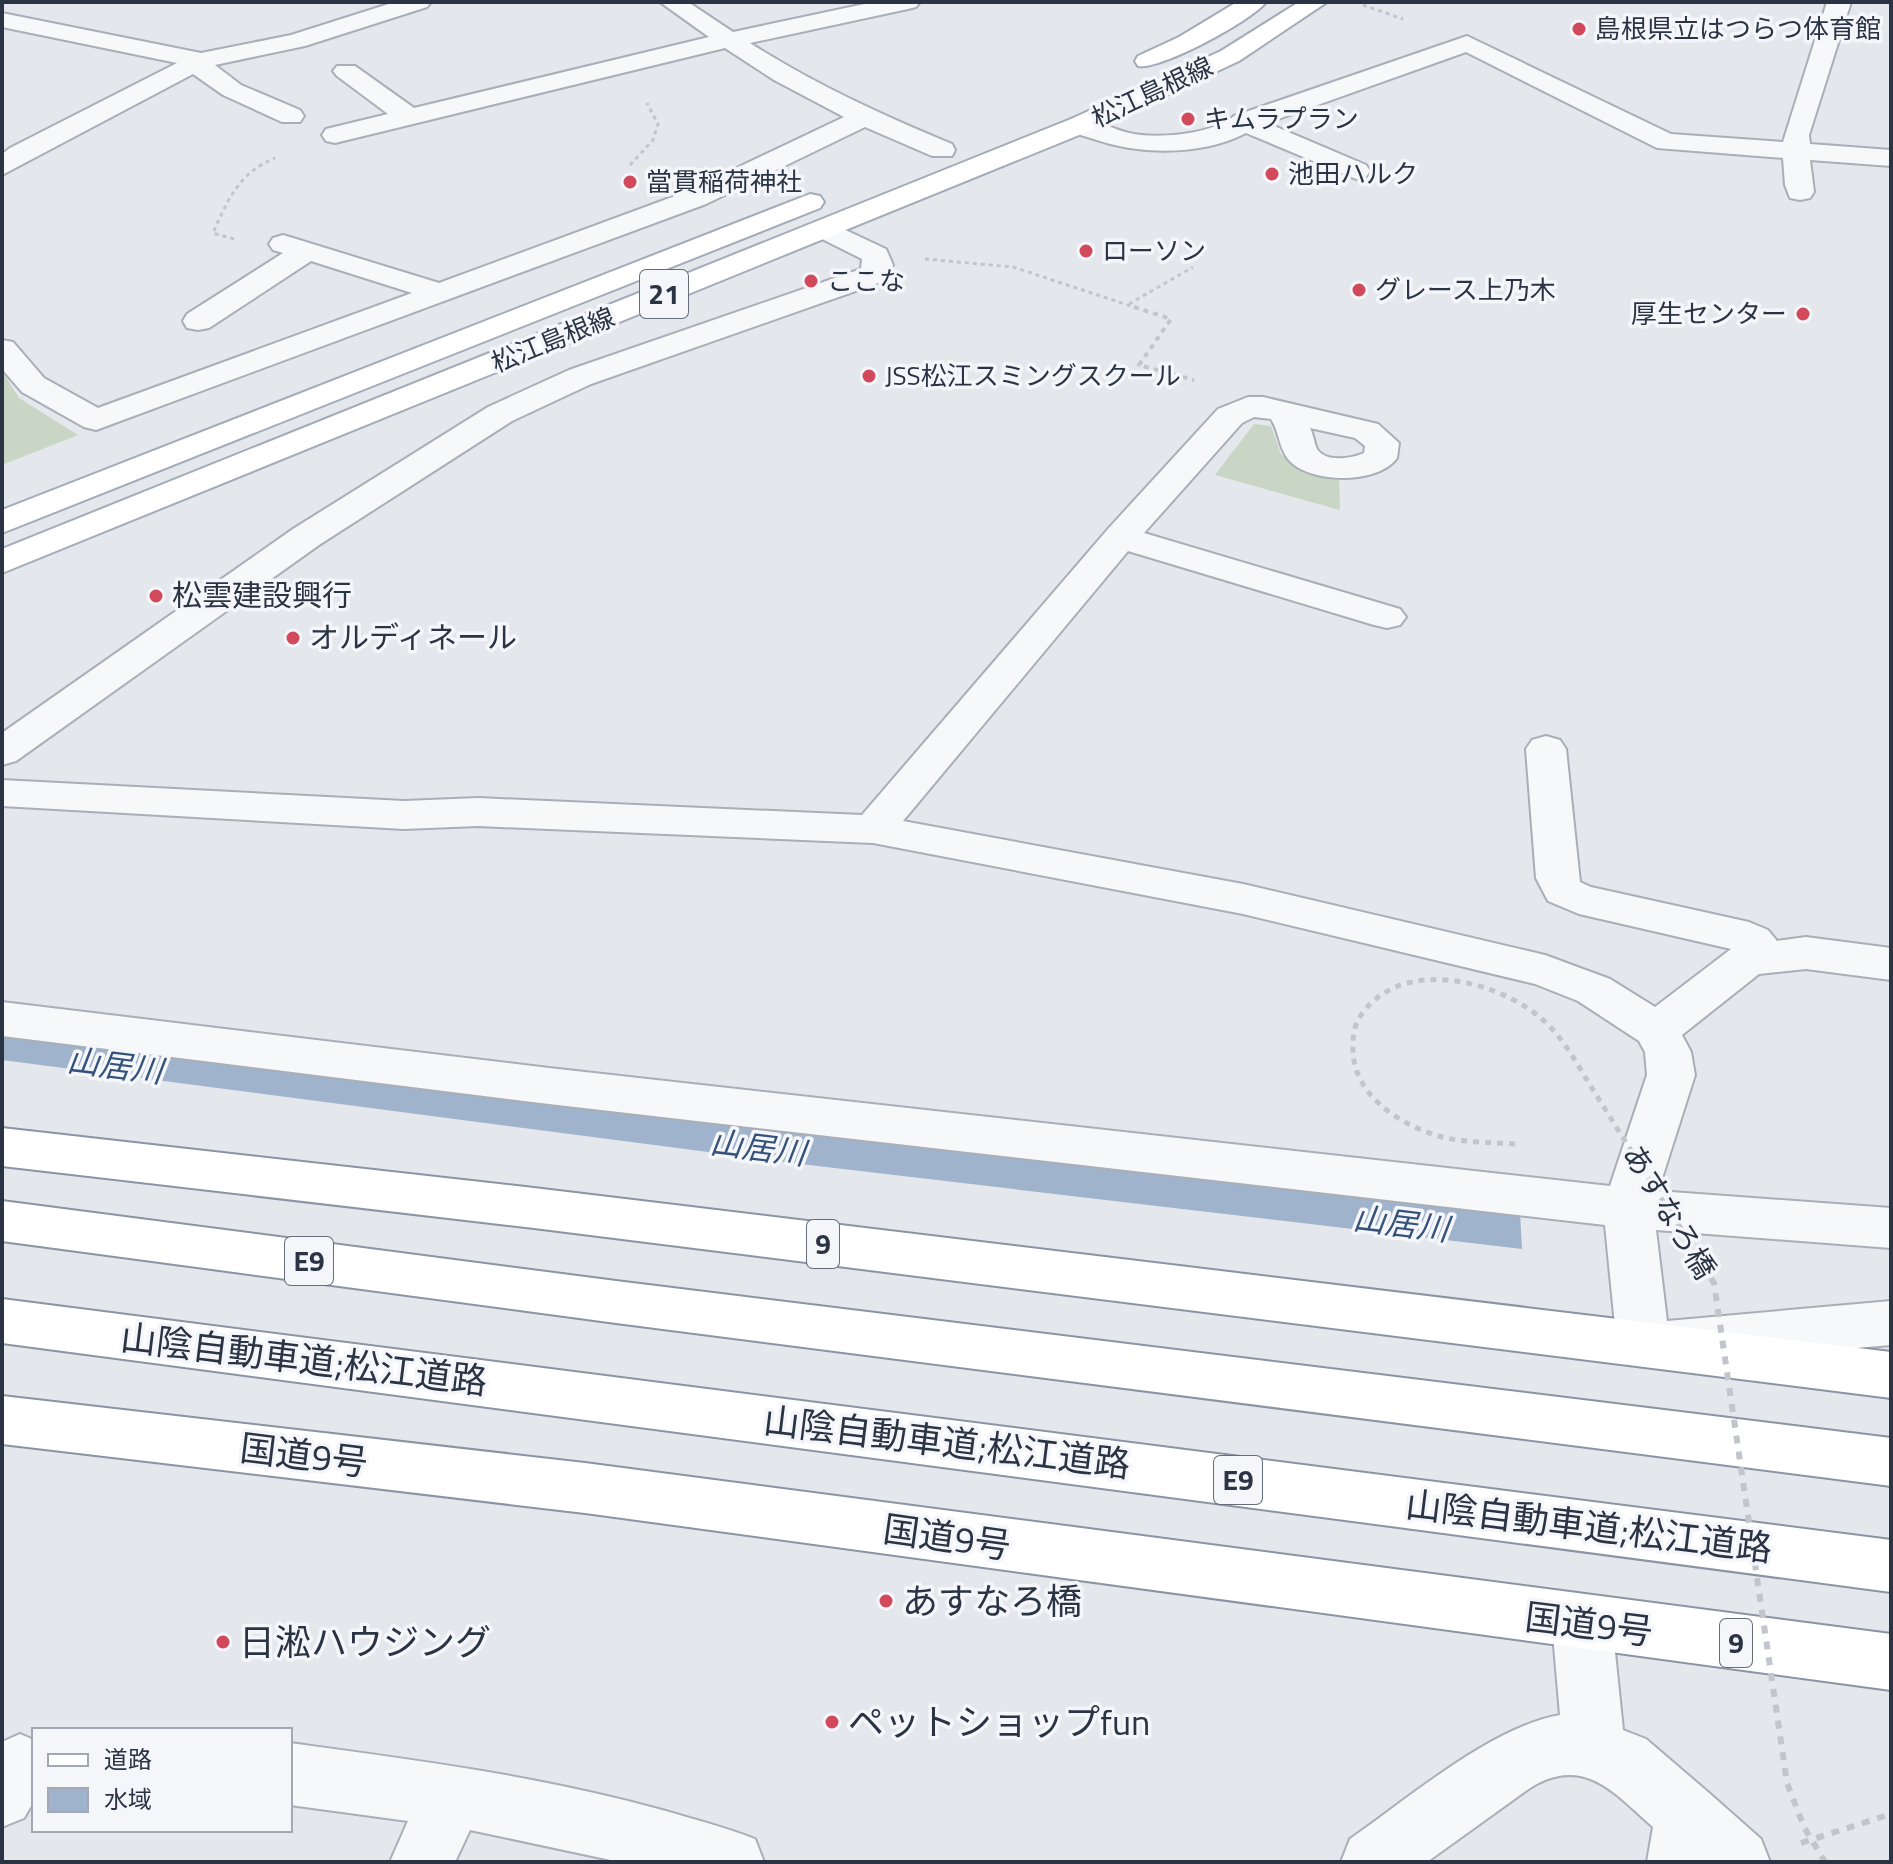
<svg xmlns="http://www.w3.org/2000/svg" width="1893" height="1864" viewBox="0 0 1893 1864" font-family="'Titillium Web','Noto Sans JP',sans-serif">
	<rect width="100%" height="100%" fill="#e4e7ec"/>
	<g fill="#c9d6c5">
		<polygon points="2,371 19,398 78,435 2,465"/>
		<polygon points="1254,424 1271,426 1281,454 1291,463 1339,478 1340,510 1215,475"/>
	</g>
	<polygon fill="#9fb4cc" points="2,1026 1520,1212 1522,1249 792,1163 2,1060"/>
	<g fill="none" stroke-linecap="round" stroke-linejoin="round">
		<g stroke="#a9aeb7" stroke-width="4">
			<g id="minor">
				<polygon points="395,2 431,2 427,7 305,46 215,65 241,85 300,110 304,116 300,122 282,122 223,95 193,74 2,175 2,154 10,148 177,63 2,27 2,13 201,53 291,35"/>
				<path d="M660 2H688L733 32 874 2H920L916 7 908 9 750 43C814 84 882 115 952 144L955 150 952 156H932L865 127 706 204 96 430 84 427 22 392 2 369V340L13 342 44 378 98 408 412 293 311 261 209 328 198 330 187 328 183 321 187 314 283 253 273 250 269 244 273 238 283 235 293 238 439 283 686 192 844 117 774 80 725 48 335 143 326 141 322 135 326 129 388 114 337 76 333 71 337 66H355L414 108 709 37Z"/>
				<path d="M1827 2H1851L1809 135 1810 144 1891 150V166L1810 160 1814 192 1810 198 1800 200 1790 198 1785 185 1783 158 1657 148 1466 52 1267 123 1366 165 1370 171 1366 177 1356 179 1246 133C1202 156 1139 155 1094 139 1084 136 1073 134 1067 125L1071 119C1089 115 1107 127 1125 132 1153 140 1211 135 1234 116L1467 36 1671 134 1783 142Z"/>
				<polygon points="824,220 886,249 893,265 884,281 591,384 512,421 319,545 16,761 2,765 2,733 293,529 488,407 569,370 861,269 862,259 814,235 810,229 814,223"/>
				<path d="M1248 397H1263L1378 424 1399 443 1397 458C1378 485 1308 484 1288 459 1279 448 1279 431 1271 419L1254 417 1242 423 1144 533 1400 609 1406 617 1400 625 1387 628 1374 625 1128 551 903 821 1243 884 1545 955 1610 979 1655 1007 1731 949 1579 914 1548 901 1536 878 1526 749 1532 740 1546 736 1560 740 1566 749 1580 882 1591 887 1749 922 1768 930 1777 941 1806 937 1891 948V980L1806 969 1759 974 1682 1035 1691 1052 1695 1075 1658 1191 1891 1208V1248L1656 1230 1667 1321 1891 1301V1345L1644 1367 1625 1361 1617 1345 1605 1225 549 1104 2 1036V1002L549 1068 1610 1186 1647 1075 1645 1052 1639 1041 1578 1001 1535 984 1243 914 873 843 478 826 404 829 2 806V780L404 801 478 798 862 815 1108 529 1218 409ZM1310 428 1355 438 1365 446 1364 453C1351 459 1323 463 1316 447 1314 440 1313 434 1310 428Z"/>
				<path d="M1582 1595 1603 1604 1612 1623 1623 1730 1646 1739 1709 1793 1761 1839 1770 1862H1647L1653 1827C1614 1793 1584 1754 1530 1788L1427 1862H1341L1350 1839C1409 1798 1491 1727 1560 1715L1552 1623 1561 1604Z"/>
				<polygon points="20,1734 34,1740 34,1801 24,1818 2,1827 2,1742"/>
				<path d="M290 1743C415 1760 540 1776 662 1810 693 1819 725 1827 755 1839L764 1862H620L470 1830 455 1862H390L408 1821 290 1805Z"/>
			</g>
		</g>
		<g stroke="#a3abb8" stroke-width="4">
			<g id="major">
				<path d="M1237 2H1266C1253 20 1159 71 1138 66L1135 61 1138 56 1179 37Z"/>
				<polygon points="1299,2 1327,2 1239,61 1089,131 2,573 2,549 1071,119 1221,51"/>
				<polygon points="810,194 820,196 824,202 820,208 2,533 2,510"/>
			</g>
		</g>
		<g stroke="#8b94a3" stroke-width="4">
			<g id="highway">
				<polygon points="2,1128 534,1188 1891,1352 1891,1398 534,1228 2,1166"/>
				<polygon points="2,1201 616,1281 1891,1438 1891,1486 616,1323 2,1241"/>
				<polygon points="2,1299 1891,1540 1891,1592 2,1343"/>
				<polygon points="2,1396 585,1463 1891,1634 1891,1690 585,1513 2,1444"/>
			</g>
		</g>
		<g stroke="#c2c5cb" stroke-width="3" stroke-dasharray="4 4" stroke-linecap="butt">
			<polyline points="1363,5 1403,19"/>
			<polyline points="630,165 653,140 658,124 647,103"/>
			<path d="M234 239 213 233C228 199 239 173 275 158"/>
			<polyline points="925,259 1013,267 1140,309"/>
			<polyline points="1129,304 1193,267"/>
		</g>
		<polyline stroke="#c2c5cb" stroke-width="4" stroke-dasharray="5 5" stroke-linecap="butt" points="1134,307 1171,319 1139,365 1194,380"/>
		<polyline stroke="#c2c5cb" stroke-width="6" stroke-dasharray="8 8" stroke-linecap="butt" points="1801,1843 1891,1814"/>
		<use href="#minor" fill="#f7f8fa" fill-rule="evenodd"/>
		<use href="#major" fill="#fff" fill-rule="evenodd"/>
		<use href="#highway" fill="#fff" fill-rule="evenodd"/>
		<path stroke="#c2c5cb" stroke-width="5" stroke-dasharray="6 6" stroke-linecap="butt" d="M1515 1144C1491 1142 1466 1143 1442 1137 1399 1125 1350 1094 1353 1044 1353 1034 1355 1023 1361 1015 1402 956 1497 980 1542 1019 1565 1039 1579 1068 1595 1093 1620 1133 1645 1173 1670 1212"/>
		<polyline stroke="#c2c5cb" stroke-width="6" stroke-dasharray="8 8" stroke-linecap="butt" points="1669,1210 1714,1283 1787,1783 1804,1827 1825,1862"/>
	</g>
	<g fill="#d1495b" stroke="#f4f6f9" stroke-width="3">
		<circle cx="1579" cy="29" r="8"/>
		<circle cx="1188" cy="119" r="8"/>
		<circle cx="1272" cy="174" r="8"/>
		<circle cx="630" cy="182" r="8"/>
		<circle cx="1086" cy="251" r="8"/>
		<circle cx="811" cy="281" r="8"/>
		<circle cx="1359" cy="290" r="8"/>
		<circle cx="1803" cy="314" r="8"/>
		<circle cx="869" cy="376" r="8"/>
		<circle cx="156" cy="596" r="8"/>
		<circle cx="293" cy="638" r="8"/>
		<circle cx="886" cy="1601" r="8"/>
		<circle cx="223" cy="1642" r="8"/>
		<circle cx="832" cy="1722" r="8"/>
	</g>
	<g text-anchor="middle" stroke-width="7" stroke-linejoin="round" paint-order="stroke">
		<g font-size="26" fill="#2b3445" stroke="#f4f6f9" text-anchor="start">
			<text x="1595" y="38">島根県立はつらつ体育館</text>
			<text x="1204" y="128">キムラプラン</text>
			<text x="1288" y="183">池田ハルク</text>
			<text x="646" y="191">當貫稲荷神社</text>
			<text x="1102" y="260">ローソン</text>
			<text x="827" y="290">ここな</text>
			<text x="1375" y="299">グレース上乃木</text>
			<text x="1787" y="323" text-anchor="end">厚生センター</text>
			<text x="885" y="385">JSS松江スミングスクール</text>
		</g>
		<g font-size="26" fill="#2b3445" stroke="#f4f6f9">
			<text transform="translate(1152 92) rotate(-25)" y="9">松江島根線</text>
			<text transform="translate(553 340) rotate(-22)" y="9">松江島根線</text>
		</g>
		<g fill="#f4f6f9" stroke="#676e7b" stroke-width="2">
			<rect x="640" y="270" width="48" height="48" rx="6"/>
			<rect x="807" y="1220" width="32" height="48" rx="6"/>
			<rect x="285" y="1237" width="48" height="48" rx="6"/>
			<rect x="1214" y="1456" width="48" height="48" rx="6"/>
			<rect x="1720" y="1619" width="32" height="48" rx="6"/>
		</g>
		<g font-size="28" font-weight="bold" fill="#2b3445">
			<text x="664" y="304">21</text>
			<text x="823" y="1254">9</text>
			<text x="309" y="1271">E9</text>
			<text x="1238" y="1490">E9</text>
			<text x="1736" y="1653">9</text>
		</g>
		<g font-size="30" fill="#2b3445" stroke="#f4f6f9" text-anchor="start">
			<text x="172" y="606">松雲建設興行</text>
			<text x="309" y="648">オルディネール</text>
		</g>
		<g font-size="30" fill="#2b3445" stroke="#f4f6f9">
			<text transform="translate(1669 1212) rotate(59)" y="10">あすなろ橋</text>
		</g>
		<g font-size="32" font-style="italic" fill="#34527a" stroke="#f4f6f9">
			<text transform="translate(115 1066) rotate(7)" y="11">山居川</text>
			<text transform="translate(758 1148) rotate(7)" y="11">山居川</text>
			<text transform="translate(1401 1224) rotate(7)" y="11">山居川</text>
		</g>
		<g font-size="36" fill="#2b3445" stroke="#f4f6f9">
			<text transform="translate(304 1359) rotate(7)" y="13">山陰自動車道;松江道路</text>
			<text transform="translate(947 1442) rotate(7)" y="13">山陰自動車道;松江道路</text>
			<text transform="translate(304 1455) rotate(7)" y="13">国道9号</text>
			<text transform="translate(1589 1526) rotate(7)" y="13">山陰自動車道;松江道路</text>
			<text transform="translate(947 1537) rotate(8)" y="13">国道9号</text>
			<text transform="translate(1589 1624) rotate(7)" y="13">国道9号</text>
		</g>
		<g font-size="36" fill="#2b3445" stroke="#f4f6f9" text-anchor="start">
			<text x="902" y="1614">あすなろ橋</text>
			<text x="239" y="1655">日淞ハウジング</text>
			<text x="848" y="1735">ペットショップfun</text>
		</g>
	</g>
	<rect width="1893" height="1864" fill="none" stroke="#2b3445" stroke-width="8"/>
	<rect x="32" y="1728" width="260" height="104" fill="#f4f6f9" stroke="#a4a8b1" stroke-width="2"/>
	<rect x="48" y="1754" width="40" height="12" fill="#ffffff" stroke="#a4a8b1" stroke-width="2"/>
	<text x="104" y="1768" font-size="24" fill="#2b3445">道路</text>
	<rect x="48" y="1788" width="40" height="24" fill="#9fb4cc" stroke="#a4a8b1" stroke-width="2"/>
	<text x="104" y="1808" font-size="24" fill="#2b3445">水域</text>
</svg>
